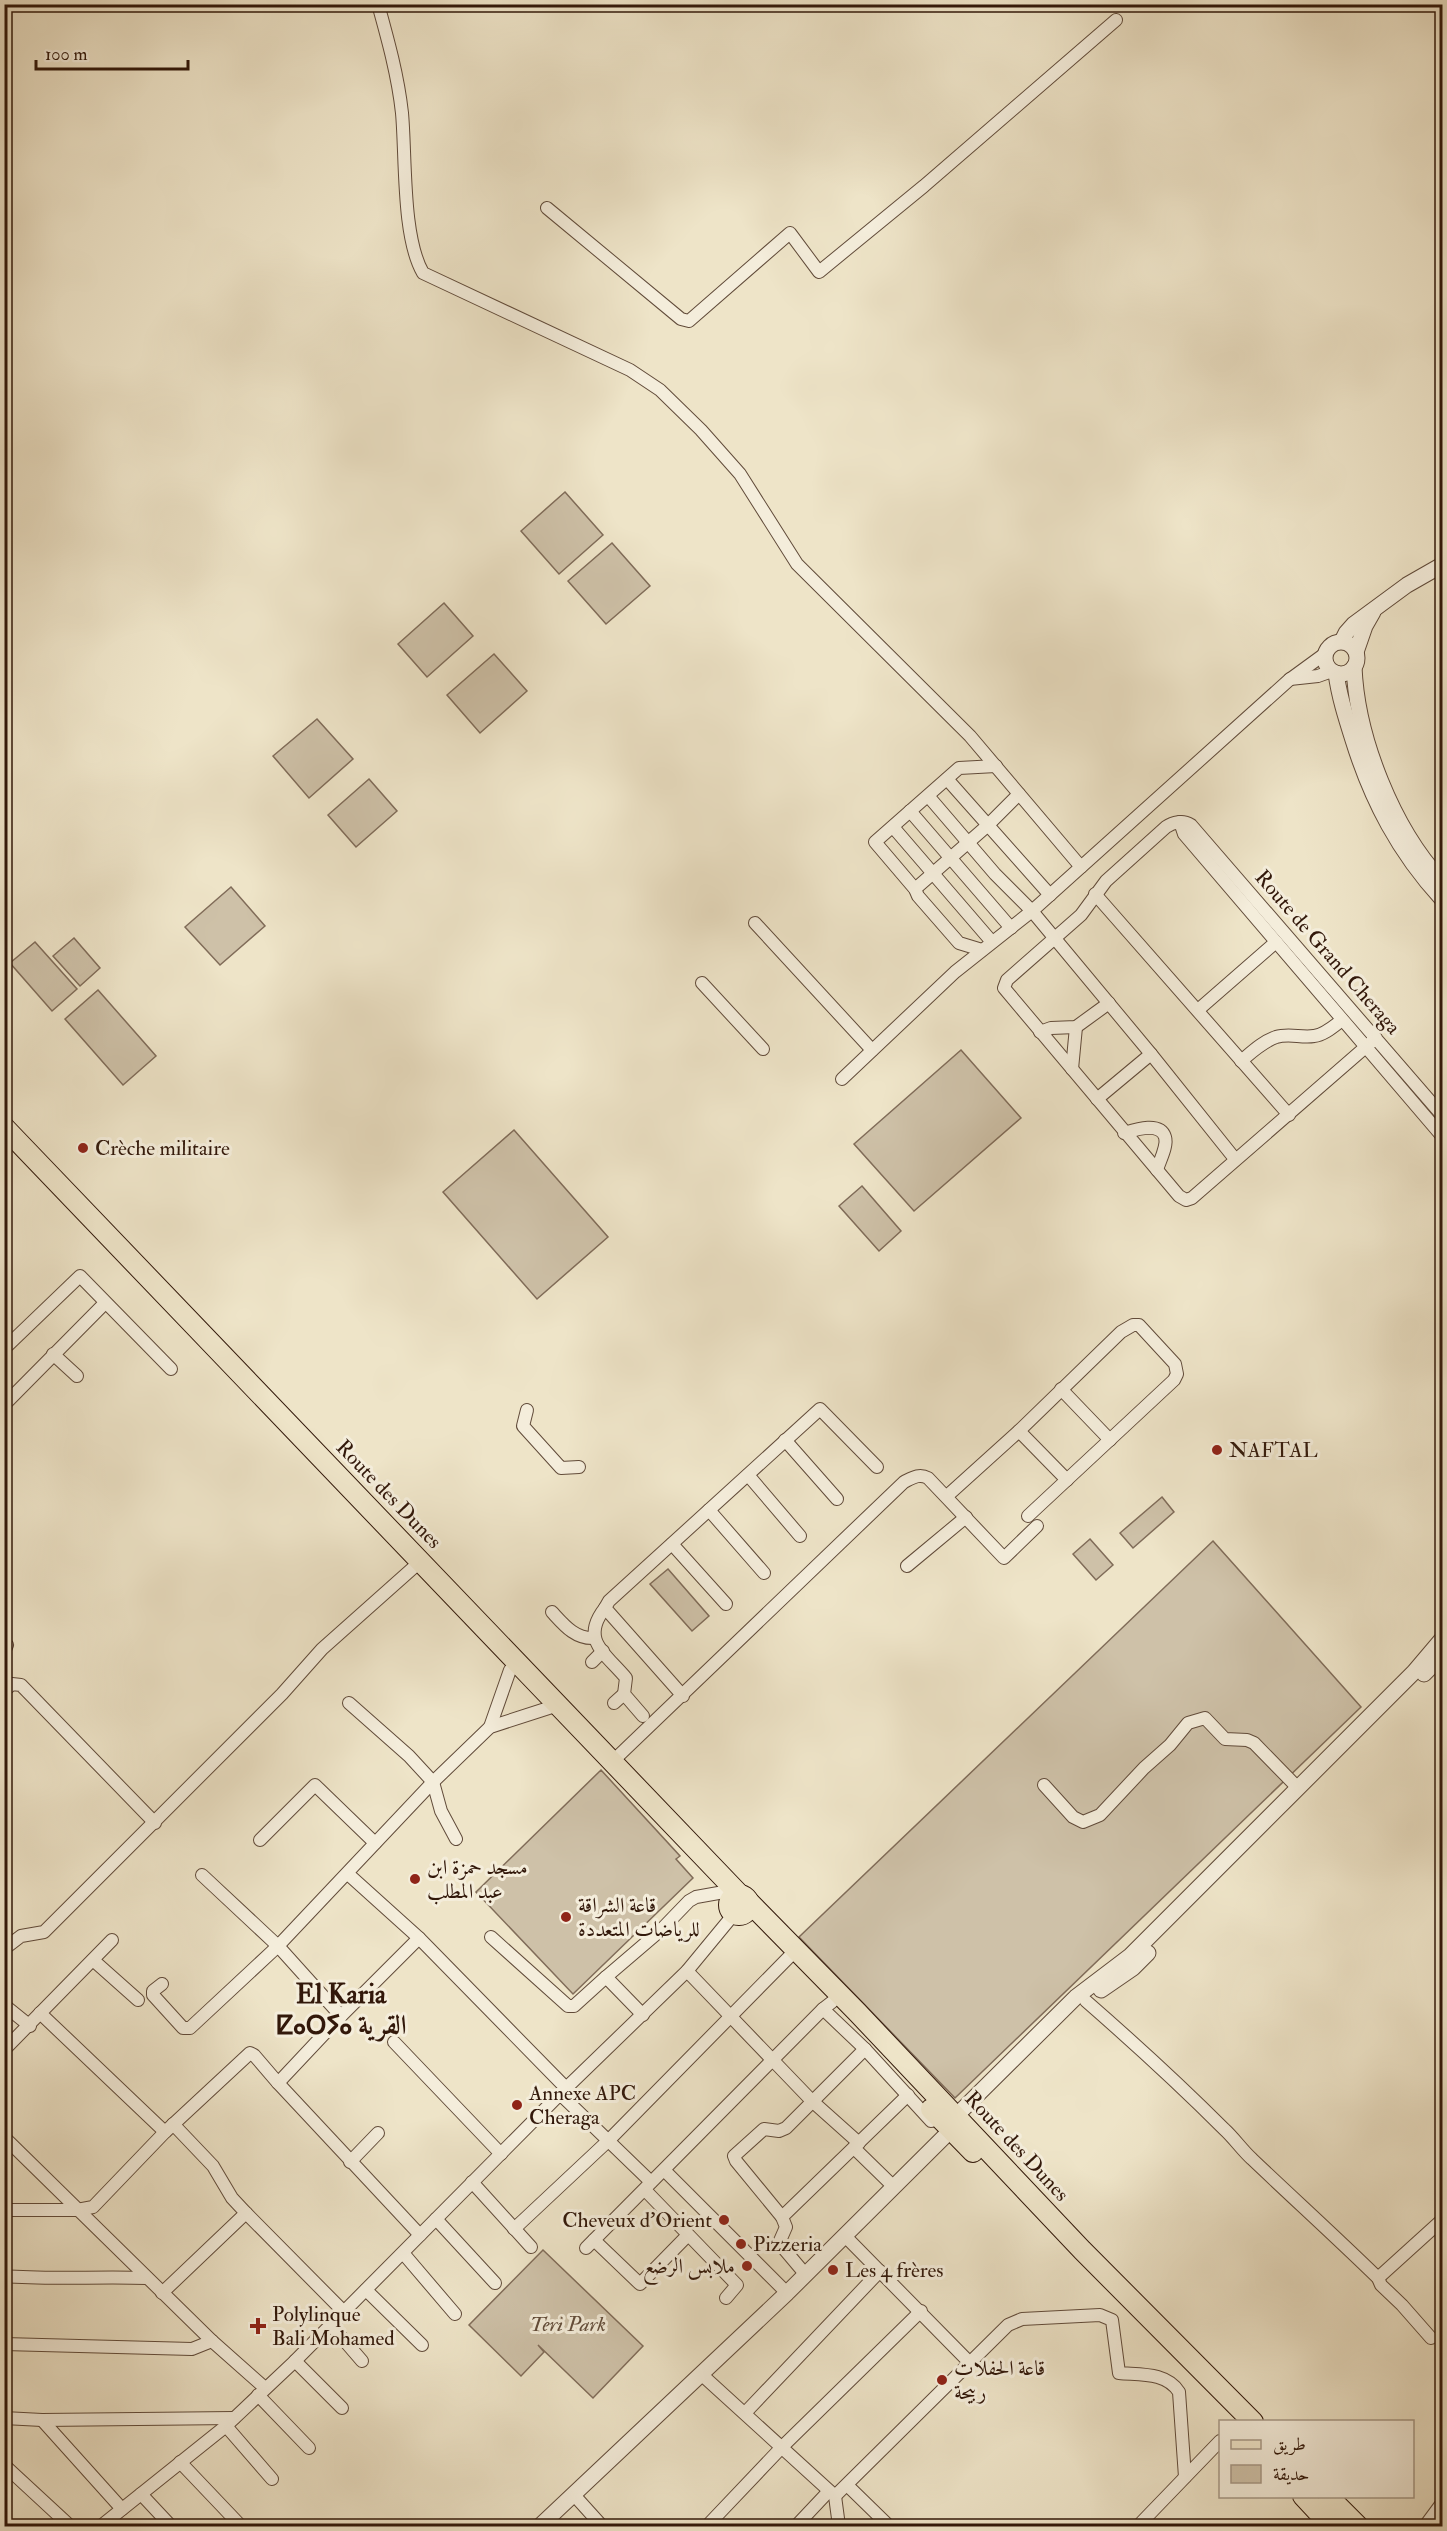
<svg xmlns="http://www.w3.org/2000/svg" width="1447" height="2531" viewBox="0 0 1447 2531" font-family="'IM FELL Double Pica',Amiri,'Noto Sans Tifinagh',serif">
	<rect width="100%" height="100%" fill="#eee4c8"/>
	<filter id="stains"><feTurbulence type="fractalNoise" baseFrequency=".00333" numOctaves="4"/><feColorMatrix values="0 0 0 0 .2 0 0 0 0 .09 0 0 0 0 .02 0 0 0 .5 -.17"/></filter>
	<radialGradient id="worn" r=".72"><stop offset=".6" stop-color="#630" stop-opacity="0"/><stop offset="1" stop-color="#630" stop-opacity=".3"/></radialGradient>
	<g fill="#cec1a8" stroke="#806c59" stroke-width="1.5">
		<polygon points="565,492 603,535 559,574 521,531"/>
		<polygon points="612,543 650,586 606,624 568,581"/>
		<polygon points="444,603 473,636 427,677 398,644"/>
		<polygon points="494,654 527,691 480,733 447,695"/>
		<polygon points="317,719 353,759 309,798 273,756"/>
		<polygon points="369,779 397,811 356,847 328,815"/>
		<polygon points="231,887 265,926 220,965 185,927"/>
		<polygon points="74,938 100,968 80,986 53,956"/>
		<polygon points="35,942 77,989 52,1011 10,963"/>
		<polygon points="98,990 156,1056 123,1085 65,1019"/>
		<polygon points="961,1050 1021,1118 914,1211 854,1144"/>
		<polygon points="514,1130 608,1237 537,1299 443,1192"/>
		<polygon points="862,1186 901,1231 879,1251 839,1206"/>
		<polygon points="1162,1497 1174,1512 1133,1548 1120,1533"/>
		<polygon points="1090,1539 1113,1565 1096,1580 1073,1554"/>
		<polygon points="1213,1541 1361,1707 955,2098 799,1937"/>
		<polygon points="668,1569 709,1616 692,1631 650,1584"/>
		<polygon points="601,1770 680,1856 676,1859 693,1878 573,1994 476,1892"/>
		<polygon points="543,2250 643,2346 593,2398 538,2345 544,2352 521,2376 469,2325"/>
	</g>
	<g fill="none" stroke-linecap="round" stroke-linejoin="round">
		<g stroke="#614b3a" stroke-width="14">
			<g id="minor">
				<path d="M378 4C388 40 398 76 402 113 406 157 402 237 423 273L630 370 660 390 701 430 740 474 797 564 970 736 1081 867"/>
				<polyline points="547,208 681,319 689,321 790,233 819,272 924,186 1116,20"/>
				<polyline points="1290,679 1318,676 1332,671"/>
				<polyline points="947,779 1050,895"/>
				<polyline points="929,797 995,874 1032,911 1151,1054 1235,1159"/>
				<polyline points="910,811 1011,928"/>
				<polyline points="1180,822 1184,834 1442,1136"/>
				<polyline points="893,827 992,942"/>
				<polyline points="915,889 987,826 1019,794"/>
				<polyline points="1095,894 1289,1115"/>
				<polyline points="755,923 872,1050"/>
				<polyline points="982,950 959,943 918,896 915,889 875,842 959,768 996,766"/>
				<polyline points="702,983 763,1049"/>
				<polyline points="1198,1010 1276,942"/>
				<polyline points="1040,1032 1051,1028 1076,1027 1109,1003"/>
				<path d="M1376 1038 1192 1198 1186 1200 1179 1196 1004 988 1007 980 1081 915 1106 881 1166 827C1173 822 1183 820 1191 825L1442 1115"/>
				<path d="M1241 1061C1252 1052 1262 1042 1276 1037 1289 1033 1301 1038 1314 1036 1324 1035 1334 1026 1342 1020"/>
				<polyline points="1072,1069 1076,1027"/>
				<polyline points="842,1079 955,972 1032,911 1289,680 1326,653"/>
				<polyline points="1097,1099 1151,1054"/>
				<path d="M1124 1133C1134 1130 1160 1121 1165 1137 1168 1146 1159 1162 1157 1170"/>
				<polyline points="4,1349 80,1276 171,1369"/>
				<polyline points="53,1354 77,1376"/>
				<polyline points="1061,1389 1110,1440"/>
				<polyline points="4,1405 105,1303"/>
				<polyline points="527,1410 523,1426 561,1468 579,1467"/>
				<polyline points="1019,1431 1067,1480"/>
				<polyline points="785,1440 837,1499"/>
				<polyline points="748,1475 800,1536"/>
				<polyline points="947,1496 1019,1431 1121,1332 1133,1325 1139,1325 1175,1364 1177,1374 1174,1380 1028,1516"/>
				<polyline points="709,1510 764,1573"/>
				<polyline points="672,1544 726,1604"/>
				<polyline points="907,1566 966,1517"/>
				<path d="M605 1608C580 1640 605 1653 626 1678L624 1694 643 1716"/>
				<path d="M552 1612C564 1625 575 1639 594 1638"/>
				<polyline points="4,1642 7,1645 4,1652"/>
				<polyline points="592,1662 603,1651"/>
				<polyline points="4,1691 12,1684 21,1685 155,1823"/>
				<polyline points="683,1696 605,1608 609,1601 820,1409 877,1467"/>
				<polyline points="349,1703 409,1756 433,1782 441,1811 456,1839"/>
				<polyline points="614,1703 624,1694"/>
				<polyline points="490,1727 510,1670"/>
				<path d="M613 1761 904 1482C912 1478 919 1473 928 1478L1004 1558 1037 1526"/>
				<polyline points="1044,1785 1073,1817 1083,1822 1100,1815 1144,1768 1170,1745 1188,1723 1205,1718 1225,1739 1247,1740 1254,1743 1297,1787"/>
				<polyline points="260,1840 315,1785 375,1843"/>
				<polyline points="348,1874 419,1938 566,2088"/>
				<polyline points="202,1875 278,1946 341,2016"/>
				<polyline points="491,1937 568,2006 574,2006 606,1977 643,2015"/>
				<polyline points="4,1949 21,1936 44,1932 282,1694 322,1649 413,1568"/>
				<polyline points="93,1960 138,2000"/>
				<polyline points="687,1971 812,2101 859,2143"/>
				<polyline points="606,1977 661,1930 689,1901 696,1897 724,1892"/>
				<polyline points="162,1984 153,1991 153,1995 183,2028 190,2028 278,1946 433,1782 490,1727 558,1705"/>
				<path d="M1086 2001C1133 2042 1180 2085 1224 2129 1234 2138 1242 2150 1252 2159 1294 2199 1336 2237 1378 2278L1381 2285 1402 2305 1431 2338"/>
				<polyline points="832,2002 823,2009 865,2049 931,2121"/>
				<polyline points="4,2005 30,2026"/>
				<polyline points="40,2013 165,2132"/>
				<polyline points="394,2042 501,2154"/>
				<polyline points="4,2050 112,1940"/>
				<polyline points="278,2083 341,2016 419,1938"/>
				<polyline points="560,2094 651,2182"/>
				<polyline points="173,2124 213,2166 232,2198 246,2213 344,2312"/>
				<polyline points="4,2137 212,2341 265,2388"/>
				<polyline points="854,2148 894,2187"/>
				<polyline points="350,2162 378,2133"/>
				<polyline points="664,2170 787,2293"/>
				<polyline points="472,2182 531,2247"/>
				<polyline points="645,2190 737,2285 726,2298"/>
				<polyline points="4,2210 77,2210 93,2207 165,2132 250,2053 254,2055 278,2083 420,2235"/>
				<polyline points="782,2217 908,2095"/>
				<polyline points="436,2219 495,2283"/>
				<polyline points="514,2229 609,2140 789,1957"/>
				<polyline points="845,2236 969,2362"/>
				<polyline points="594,2240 640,2284 688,2235"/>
				<polyline points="586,2248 823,2009"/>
				<polyline points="403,2253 455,2314"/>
				<polyline points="806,2275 779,2243 786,2227 782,2217 736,2161 734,2156 764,2129 779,2131 786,2128 865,2049"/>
				<path d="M4 2276C52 2280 99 2276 147 2278"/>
				<polyline points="1378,2278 1442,2220"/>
				<polyline points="366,2290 422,2345"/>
				<polyline points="162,2293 246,2213"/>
				<polyline points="331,2325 362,2361"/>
				<polyline points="4,2344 192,2349 212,2341"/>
				<polyline points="295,2361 342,2408"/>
				<polyline points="701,2374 835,2496 839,2526"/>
				<polyline points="258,2395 309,2448"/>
				<polyline points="745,2413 880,2271"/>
				<polyline points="4,2418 42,2420 234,2418"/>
				<polyline points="42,2420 122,2509"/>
				<polyline points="226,2426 272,2479"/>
				<polyline points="180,2462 239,2524"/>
				<polyline points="4,2465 70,2526"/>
				<polyline points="848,2486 889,2526"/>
				<polyline points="141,2494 171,2526"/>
				<polyline points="574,2495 602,2526"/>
				<path d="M835 2496 1008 2325 1022 2319 1100 2315 1112 2320 1119 2373C1140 2375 1166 2372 1179 2392L1185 2477"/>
				<polyline points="101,2526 226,2426 295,2361 560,2094 687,1971 734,1914"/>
				<polyline points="707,2526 782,2447 921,2311"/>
				<polyline points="796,2526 829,2491"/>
				<polyline points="1138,2526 1220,2441"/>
				<polyline points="1425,2526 1442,2503"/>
			</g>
		</g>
		<g stroke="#614b3a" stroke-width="17">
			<g id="tertiary">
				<polyline points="1342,641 1346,633 1354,624 1407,585 1442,565"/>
				<circle cx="1341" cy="658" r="16"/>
				<polyline points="1356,652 1365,626 1373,612"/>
				<path d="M1354 667C1357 738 1393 829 1442 881"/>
				<path d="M1336 673C1339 696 1346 718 1353 740 1372 801 1399 852 1442 899"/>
				<polyline points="1424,1674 1442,1656"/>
				<polyline points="1101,1990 1133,1968 1148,1953"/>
				<polyline points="956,2116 1076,1997 1130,1956 1414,1672 1442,1639"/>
				<polyline points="540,2526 787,2293 951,2130"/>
			</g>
		</g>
		<g stroke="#32180a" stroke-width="22">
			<g id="primary">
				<polyline points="4,1127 739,1894"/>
				<circle cx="739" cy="1905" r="10"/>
				<polyline points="749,1902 857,2012 1082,2250 1253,2422"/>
				<polyline points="931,2109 973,2152"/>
				<polyline points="1303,2496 1331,2526"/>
				<polyline points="1328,2496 1358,2526"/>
			</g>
		</g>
		<use href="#minor" stroke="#f4eddb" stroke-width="12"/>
		<use href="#tertiary" stroke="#f4eddb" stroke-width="15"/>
		<use href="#primary" stroke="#eee4c8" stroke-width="20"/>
	</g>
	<g fill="#8f2418" stroke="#f4eddb" stroke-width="2">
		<circle cx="83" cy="1148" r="6"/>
		<circle cx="1217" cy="1450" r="6"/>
		<circle cx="415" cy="1879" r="6"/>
		<circle cx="566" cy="1917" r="6"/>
		<circle cx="517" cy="2105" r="6"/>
		<circle cx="724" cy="2220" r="6"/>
		<circle cx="741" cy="2244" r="6"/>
		<circle cx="747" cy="2266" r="6"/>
		<circle cx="833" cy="2270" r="6"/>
		<path d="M255 2317h6v6h6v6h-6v6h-6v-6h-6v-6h6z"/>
		<circle cx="942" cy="2380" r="6"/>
	</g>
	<g text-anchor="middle" stroke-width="6" stroke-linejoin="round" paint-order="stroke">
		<g font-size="21" fill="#32180a" stroke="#f4eddb">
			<text transform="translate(1328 952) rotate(49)" y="7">Route de Grand Cheraga</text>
			<text transform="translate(389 1494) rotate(46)" y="7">Route des Dunes</text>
			<text transform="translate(1017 2146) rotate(47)" y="7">Route des Dunes</text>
		</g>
		<g font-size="21" fill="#32180a" stroke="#f4eddb" text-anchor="start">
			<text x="95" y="1155">Crèche militaire</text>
			<text x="1229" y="1457">NAFTAL</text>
			<text x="427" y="1874">مسجد حمزة ابن<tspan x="427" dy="24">عبد المطلب</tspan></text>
			<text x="578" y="1912">قاعة الشراقة<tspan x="578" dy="24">للرياضات المتعددة</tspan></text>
			<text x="529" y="2100">Annexe APC<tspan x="529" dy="24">Cheraga</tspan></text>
			<text x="712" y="2227" text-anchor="end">Cheveux d'Orient</text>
			<text x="753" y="2251">Pizzeria</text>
			<text x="735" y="2273" text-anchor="end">ملابس الرضع</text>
			<text x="845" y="2277">Les 4 frères</text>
			<text x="272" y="2321">Polylinque<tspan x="272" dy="24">Bali Mohamed</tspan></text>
			<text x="954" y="2375">قاعة الحفلات<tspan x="954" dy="24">ربيحة</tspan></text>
		</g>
		<g font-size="21" font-style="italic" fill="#614b39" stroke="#f4eddb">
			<text x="568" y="2331">Teri Park</text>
		</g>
		<g font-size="27" font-weight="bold" fill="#32180a" stroke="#f4eddb">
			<text x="341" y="2003">El Karia<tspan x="341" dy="31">ⵇⴰⵔⵢⴰ القرية</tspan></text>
		</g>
	</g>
	<rect width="1447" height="2531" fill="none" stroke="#eee4c8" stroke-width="24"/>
	<rect x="6" y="6" width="1435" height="2519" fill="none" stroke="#32180a" stroke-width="3"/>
	<rect x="12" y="12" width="1423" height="2507" fill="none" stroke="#32180a" stroke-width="1.5"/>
	<rect x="1219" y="2420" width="195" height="78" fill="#f4eddb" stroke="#a69887" stroke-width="1.5"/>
	<rect x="1231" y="2440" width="30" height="9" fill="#eee4c8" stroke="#a69887" stroke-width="1.5"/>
	<text x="1273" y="2450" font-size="18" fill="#32180a">طريق</text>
	<rect x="1231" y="2465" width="30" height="18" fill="#cec1a8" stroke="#a69887" stroke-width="1.5"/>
	<text x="1273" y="2480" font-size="18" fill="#32180a">حديقة</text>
	<path d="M36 60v9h152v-9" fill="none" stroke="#32180a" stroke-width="3"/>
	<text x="45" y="60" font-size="18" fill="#32180a" stroke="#f4eddb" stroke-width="4.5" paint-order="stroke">100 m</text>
	<rect width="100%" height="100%" filter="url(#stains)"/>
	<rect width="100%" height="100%" fill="url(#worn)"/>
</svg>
